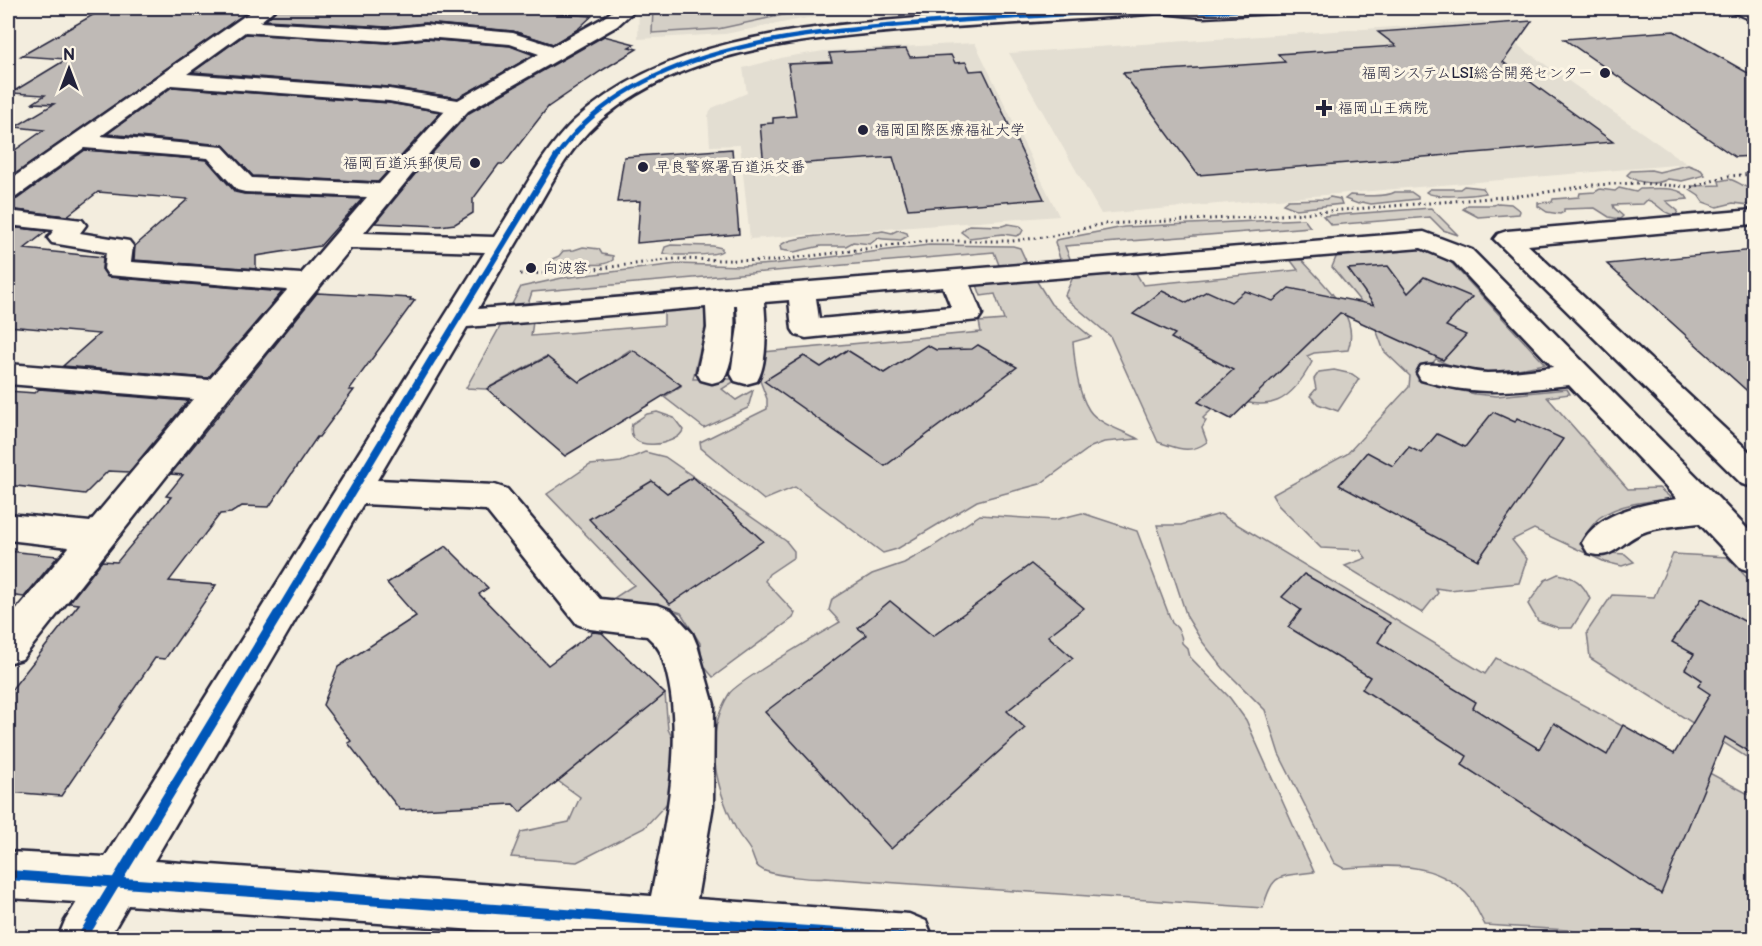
<svg xmlns="http://www.w3.org/2000/svg" width="1762" height="946" viewBox="0 0 1762 946" font-family="'Balsamiq Sans','Klee One',sans-serif">
	<rect width="100%" height="100%" fill="#f3edde"/>
	<filter id="ink" filterUnits="userSpaceOnUse"><feTurbulence type="fractalNoise" baseFrequency=".0167" numOctaves="2"/><feDisplacementMap in="SourceGraphic" scale="12" xChannelSelector="R" yChannelSelector="G"/><feConvolveMatrix kernelMatrix="1 2 1 2 8 2 1 2 1" color-interpolation-filters="sRGB"/></filter>
	<g filter="url(#ink)">
		<g fill="#e3ded2">
			<polygon points="639,8 927,8 807,18 725,34 638,39"/>
			<polygon points="1483,21 1687,164 1101,214 1009,53"/>
			<polygon points="975,43 1059,216 750,239 740,145 710,146 708,116 712,108 747,93 743,68 785,57 824,51"/>
		</g>
		<g fill="#d4cfc6" stroke="#7b7880" stroke-width="1.5">
			<polygon points="653,8 839,8 792,13 718,29 652,33"/>
			<path d="M1688 165 1701 170 1705 175 1682 181 1668 179C1657 185 1638 184 1627 175L1631 171 1651 170 1659 172Z"/>
			<path d="M1729 179C1740 182 1745 188 1754 191V201L1749 205 1733 203 1717 207 1703 202 1699 196 1690 190 1693 186 1720 185 1719 181Z"/>
			<path d="M1464 186 1483 188 1486 193C1475 195 1434 199 1426 192L1430 189H1460Z"/>
			<path d="M1619 188 1636 192 1640 189C1654 189 1682 185 1688 199L1666 201 1678 211 1676 215C1661 214 1658 202 1647 200L1643 204 1613 205 1614 208 1623 216 1620 219 1609 217 1595 208 1564 209V212L1560 214 1547 212 1538 206V203L1552 202 1553 199 1579 197 1580 193 1595 192 1600 189 1615 191Z"/>
			<path d="M1395 192H1411L1418 197V199L1371 204 1362 202 1358 204 1345 199 1350 195C1360 196 1387 197 1395 192Z"/>
			<polygon points="1330,197 1340,199 1342,204 1296,209 1283,204 1288,200 1326,199"/>
			<polygon points="1498,203 1511,204 1520,211 1519,214 1478,217 1463,209 1468,205 1494,205"/>
			<polygon points="1431,208 1458,235 1443,230 1430,217 1331,225 1323,216"/>
			<polygon points="1304,219 1310,227 1065,246 1071,261 1060,259 1055,242 1056,240 1124,227"/>
			<polygon points="1008,224 1020,226 1023,230 1021,234 1016,236 1003,234 969,238 961,232 969,225 1002,226"/>
			<path d="M898 230 907 233 908 236 901 240C895 239 884 240 878 238L870 244 853 242 846 246H821L794 252 781 250 780 246C790 233 866 235 883 231L892 233Z"/>
			<path d="M671 245 713 246 722 248V251C716 256 670 256 663 253L665 247Z"/>
			<polygon points="929,245 1013,246 1020,248 1026,261 1024,264 999,265 994,252 532,292 528,304 511,306 521,287 562,278 677,264 742,266 773,264"/>
			<path d="M583 247 599 249 602 254 613 256V260C603 267 592 264 582 264 575 264 569 268 563 268 558 268 554 266 550 263V260L559 256 563 251 574 250Z"/>
			<path d="M1417 247 1445 256 1545 364C1501 372 1477 381 1436 359L1418 380 1475 394 1497 396 1567 389 1570 394 1547 397 1628 489 1659 488 1672 499C1649 501 1619 503 1599 518 1593 523 1587 533 1582 540L1609 553 1625 554 1634 562 1622 566 1605 562 1534 529 1512 540 1527 559 1519 583 1449 590 1435 588 1438 593 1422 613 1345 566 1366 558 1360 550 1321 548 1278 505 1272 495 1347 454 1409 387 1410 376 1384 351 1370 313 1332 267 1337 255Z"/>
			<path d="M1289 258 1302 260C1323 284 1361 315 1348 350L1314 353 1307 356 1312 362C1291 402 1270 414 1226 396L1203 418 1206 421 1202 428 1207 442C1189 455 1178 448 1158 442L1110 336 1069 301 1065 295 1073 277 1136 273 1143 285 1298 270Z"/>
			<path d="M1036 280 1051 304 1091 337 1073 342C1075 364 1077 391 1089 410 1098 424 1124 431 1138 439L1104 442 1091 447 1040 484 977 501 897 549 883 553 795 487 764 500 701 448 700 442 767 409V399L757 373 763 352 981 332 979 322 1004 320 995 294 981 296 977 285Z"/>
			<polygon points="705,308 705,328 693,379 738,379 722,389 736,400 753,390 748,408 704,428 664,397 681,386 630,350 613,361 615,363 578,383 545,357 486,389 466,388 501,325 533,322 531,336 664,325 664,311"/>
			<polygon points="1334,370 1352,374 1359,379 1338,411 1318,404 1310,396 1316,389 1314,379 1319,372"/>
			<path d="M657 412 674 418 683 430C679 445 624 455 632 424L647 414Z"/>
			<polygon points="645,452 665,457 786,541 794,551 794,557 769,574 765,581 795,613 793,618 713,677 702,664 700,643 681,613 654,604 608,602 634,585 547,494 590,465 621,462"/>
			<path d="M1082 513 1137 531 1172 623C1179 628 1182 634 1182 643L1188 649 1190 657 1230 698 1246 720 1314 872C1279 877 1273 871 1263 908L825 878C814 880 772 875 763 870 754 866 755 860 751 852 748 845 742 840 738 833 716 790 702 738 729 694 735 683 823 632 840 622L829 610 832 599 872 574 904 563 929 549 980 515 1054 520Z"/>
			<path d="M1220 514 1485 674 1496 658 1754 797V938H1699L1595 932 1588 935 1568 930 1485 925C1479 915 1474 901 1466 893 1431 859 1388 866 1343 868L1334 863 1279 754 1265 710 1223 668 1201 640 1187 617 1157 525H1181Z"/>
			<polygon points="1673,554 1727,557 1754,585 1754,762 1590,658 1587,632 1612,595 1654,597"/>
			<path d="M1558 574C1575 577 1583 583 1590 599L1572 628H1559L1538 621 1528 604 1545 580Z"/>
			<polygon points="665,694 668,729 679,752 670,800 644,828 577,862 511,857 521,832 569,822 580,797 558,781"/>
		</g>
		<g fill="#bfbab6" stroke="#22223b" stroke-width="1.5">
			<polygon points="105,8 253,8 8,179 8,155 44,130 15,127 54,104 33,103 45,95 11,93 67,59 21,56"/>
			<polygon points="278,8 422,13 428,8 471,8 592,16 578,29 553,44 513,31 425,23 387,27 266,20"/>
			<polygon points="1532,21 1503,62 1613,142 1198,175 1123,73 1285,62 1278,54 1396,46 1378,32"/>
			<polygon points="1674,31 1755,77 1755,156 1735,157 1564,39"/>
			<polygon points="246,34 387,43 425,39 510,46 534,55 458,98 389,87 193,72"/>
			<polygon points="604,36 635,44 629,47 637,49 601,71 548,107 504,164 499,164 473,199 473,213 455,224 440,226 375,223 434,151 469,113"/>
			<polygon points="906,49 910,57 951,55 955,63 966,62 970,71 983,70 1044,199 908,209 893,157 764,166 760,124 773,123 773,118 796,116 788,64 832,62 829,53"/>
			<polygon points="172,87 389,103 441,112 378,182 253,176 223,145 107,134"/>
			<polygon points="732,149 739,234 637,243 640,201 617,202 624,157"/>
			<polygon points="85,150 207,160 235,192 244,194 362,199 320,246 256,256 256,269 134,260 135,246 188,199 98,192 67,216 8,209 8,201 17,199"/>
			<polygon points="8,227 47,231 24,249 103,257 102,269 108,277 282,292 208,378 63,366 99,334 8,326"/>
			<polygon points="1755,250 1755,398 1607,264"/>
			<polygon points="1388,266 1408,293 1424,277 1472,297 1446,326 1466,335 1443,360 1340,313 1231,419 1198,402 1233,370 1171,338 1175,334 1133,314 1162,291 1187,303 1207,291 1231,302 1245,291 1273,301 1289,288 1374,305 1348,269"/>
			<polygon points="317,293 411,298 410,300 415,300 349,390 354,390 319,437 317,437 269,507 242,506 231,513 220,514 169,581 216,585 165,659 155,658 61,796 8,792 8,694 79,604 69,603 102,561 117,562 171,497 166,496 183,475 171,474"/>
			<polygon points="927,345 936,350 972,349 978,345 1017,367 885,466 764,381 804,356 821,367 847,350 884,373"/>
			<polygon points="633,350 681,385 565,456 487,389 547,357 579,382"/>
			<polygon points="39,389 188,401 129,472 108,471 85,494 8,485 8,391 35,393"/>
			<polygon points="1493,412 1515,422 1517,418 1563,439 1478,560 1339,485 1367,452 1393,466 1409,447 1421,453 1437,434 1465,447"/>
			<polygon points="693,477 763,541 670,604 589,519 652,481 667,493"/>
			<polygon points="446,546 488,588 479,594 548,665 593,632 602,633 665,694 520,812 513,804 400,810 348,743 351,741 323,705 338,667 416,616 387,583"/>
			<polygon points="8,551 58,556 24,597 8,595"/>
			<polygon points="1031,564 1084,608 1048,636 1073,658 1007,711 1025,728 891,849 765,712 867,635 858,628 890,601 933,636"/>
			<polygon points="1304,574 1390,623 1378,642 1476,702 1473,708 1539,749 1554,723 1607,755 1623,725 1674,754 1710,694 1698,686 1702,680 1685,669 1694,654 1672,642 1702,598 1755,627 1755,755 1725,737 1661,894 1462,765 1467,756 1362,689 1370,677 1288,627 1301,610 1282,597"/>
		</g>
		<g fill="none" stroke-linecap="round" stroke-linejoin="round">
			<g stroke="#22223b" stroke-width="5">
				<g id="minor">
					<path d="M256 8H276L260 22 387 29 425 25 513 33 553 46 603 18 617 8H637L617 26 468 111 432 150 364 233 494 237C520 199 540 153 574 121 668 35 809 27 930 17 1048 8 1165 8 1284 8L1281 12 1275 13 1203 17 1160 13C1081 20 1003 23 924 29 812 38 672 47 588 132 565 156 550 186 533 215 515 246 496 277 478 309L1424 232 1472 250 1720 500 1754 536V572L1741 568 1699 523C1682 525 1664 526 1647 531 1621 539 1615 562 1588 553L1582 543C1599 511 1644 504 1677 499L1569 385C1511 391 1480 397 1421 380L1417 373 1421 366C1440 361 1466 372 1487 373 1509 373 1531 370 1553 367L1454 262 1421 248 970 285 982 314 978 320 806 338 796 335 792 329 789 300 764 302C766 324 768 363 757 381L746 384 735 381 731 374 738 326 737 305H734C735 328 735 360 723 380L712 383 701 380 697 373 707 328 706 307 467 327 377 480 495 485 507 489 600 599 658 605 671 610 692 633 697 645 714 705 713 805 697 899 909 914 926 921 933 938H588L128 905 109 938H58L65 921 77 902 8 898V852L105 857 485 252 351 248 228 398 22 659 8 663V620L69 547 8 540V514L90 522 193 399 8 384V364L209 380 287 290 108 275 104 269 106 252 52 243 48 238 54 230 8 225V211L82 220 86 225 80 233 129 241 133 246 131 262 301 274 367 197 245 192 237 190 208 158 84 148 16 197 8 199V181ZM245 32 387 41 425 37 510 44 539 54 458 100 389 89 187 74ZM171 85 389 101 445 111 379 184 252 178 223 147 101 136ZM943 287 951 307 819 319 816 298ZM363 504 486 510 577 624 590 629 647 636C652 641 659 647 661 654 688 727 666 822 651 896L154 861Z"/>
					<polygon points="1730,8 1754,9 1754,21 1733,12"/>
					<polygon points="1754,210 1754,224 1528,245 1754,456 1754,487 1742,484 1494,239 1498,234 1507,231"/>
				</g>
			</g>
			<polyline stroke="#22223b" stroke-width="3" stroke-dasharray="1.5 4" stroke-linecap="butt" points="520,274 562,273 675,259 772,261 926,241 1012,241 1052,236 1103,224 1255,217 1528,195 1592,185 1639,183 1691,187 1729,176 1754,174"/>
			<use href="#minor" fill="#fcf5e5" fill-rule="evenodd"/>
			<g stroke="#fcf5e5" stroke-width="7">
				<g id="cycleway-far3">
					<polyline points="1159,8 1203,12 1275,8"/>
					<path d="M556 157C633 45 802 33 925 23 1003 17 1082 14 1161 8"/>
				</g>
			</g>
			<g stroke="#fcf5e5" stroke-width="9">
				<polyline id="cycleway-far2" points="434,358 557,156"/>
			</g>
			<g stroke="#fcf5e5" stroke-width="11">
				<polyline id="cycleway-far1" points="277,616 434,356"/>
			</g>
			<g stroke="#fcf5e5" stroke-width="14">
				<g id="cycleway">
					<polyline points="8,875 909,938"/>
					<polyline points="82,938 278,614"/>
				</g>
			</g>
			<use href="#cycleway-far3" stroke="#0057b8" stroke-width="4.5"/>
			<use href="#cycleway-far2" stroke="#0057b8" stroke-width="6"/>
			<use href="#cycleway-far1" stroke="#0057b8" stroke-width="8"/>
			<use href="#cycleway" stroke="#0057b8" stroke-width="10"/>
		</g>
	</g>
	<g fill="#22223b" stroke="#fcf5e5" stroke-width="2">
		<circle cx="1605" cy="73" r="6"/>
		<path d="M1321 99h6v6h6v6h-6v6h-6v-6h-6v-6h6z"/>
		<circle cx="863" cy="130" r="6"/>
		<circle cx="475" cy="163" r="6"/>
		<circle cx="643" cy="167" r="6"/>
		<circle cx="531" cy="268" r="6"/>
	</g>
	<g text-anchor="middle" stroke-width="6" stroke-linejoin="round" paint-order="stroke">
		<g font-size="15" fill="#22223b" stroke="#fcf5e5" text-anchor="start">
			<text x="1593" y="78" text-anchor="end">福岡システムLSI総合開発センター</text>
			<text x="1338" y="113">福岡山王病院</text>
			<text x="875" y="135">福岡国際医療福祉大学</text>
			<text x="463" y="168" text-anchor="end">福岡百道浜郵便局</text>
			<text x="655" y="172">早良警察署百道浜交番</text>
			<text x="543" y="273">向波容</text>
		</g>
	</g>
	<rect width="1762" height="946" fill="none" stroke="#fcf5e5" stroke-width="30"/>
	<rect x="15" y="15" width="1732" height="916" fill="none" stroke="#22223b" stroke-width="2" filter="url(#ink)"/>
	<g transform="translate(69 69)" stroke="#fcf5e5" stroke-width="4.5" paint-order="stroke">
	<path d="M0-4.5L10 22L0 15L-10 22Z" fill="#22223b"/>
	<text y="-9" font-size="16" font-weight="bold" text-anchor="middle" fill="#22223b">N</text>
	</g>
</svg>
